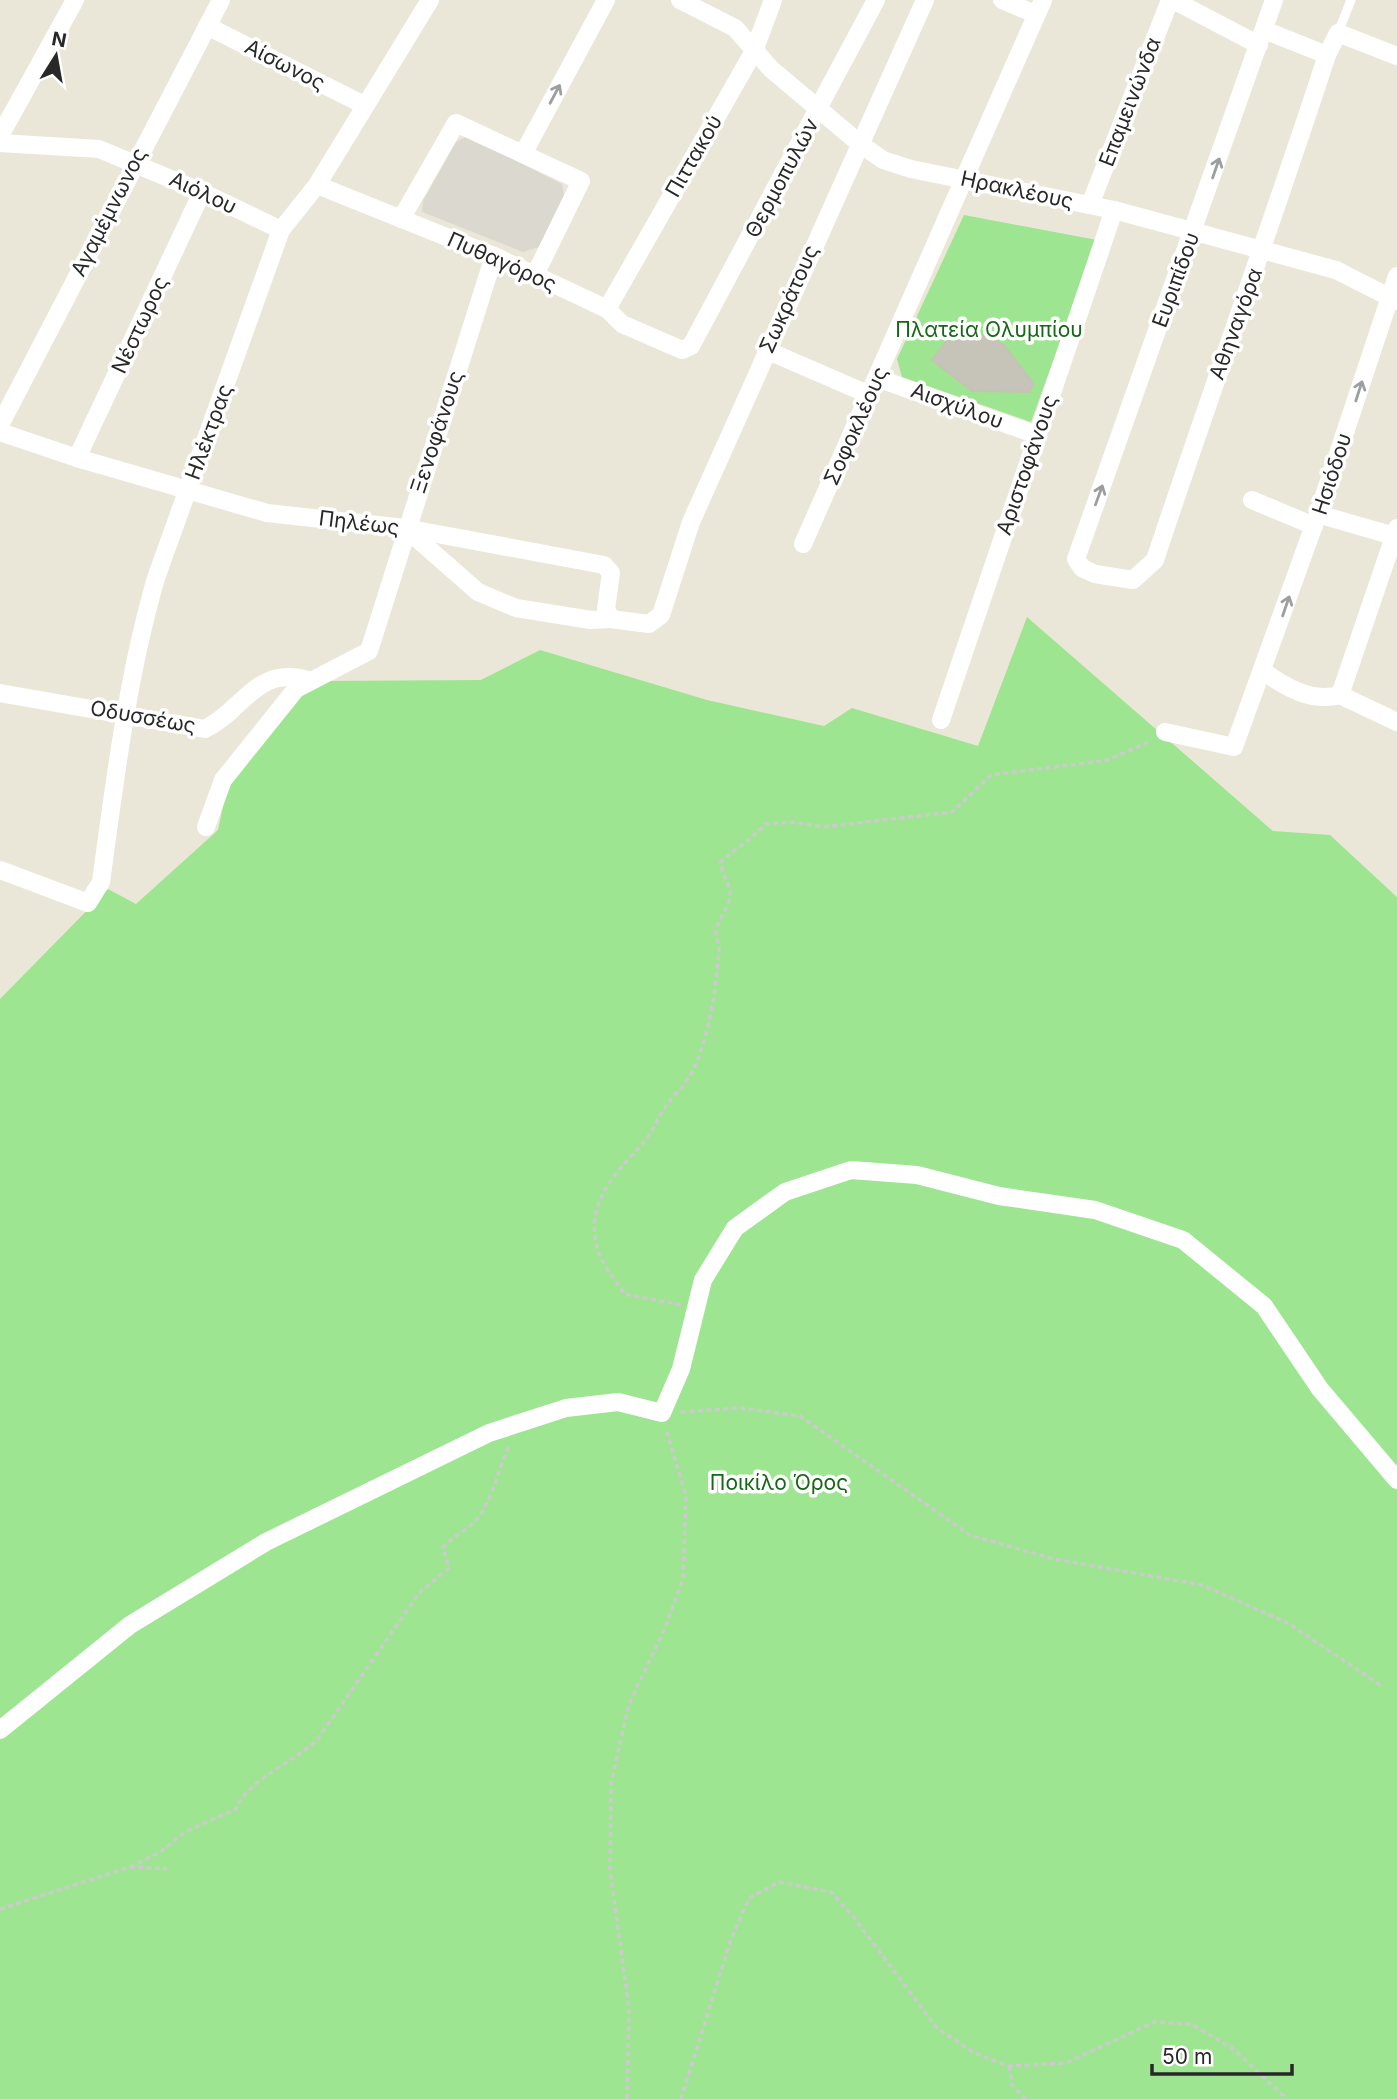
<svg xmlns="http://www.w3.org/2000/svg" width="1397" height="2099" viewBox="0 0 1397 2099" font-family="Inter,sans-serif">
	<rect width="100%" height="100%" fill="#ebe7d8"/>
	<g fill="#9de591">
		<polygon points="964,215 1097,240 1031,422 902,377 897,359"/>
		<polygon points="1027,617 1273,831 1330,835 1397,897 1397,2099 0,2099 0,999 108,889 136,904 218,830 227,787 300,693 321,681 481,680 540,650 707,700 824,726 852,708 978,746"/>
	</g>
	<polygon fill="#dbd9cf" points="467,136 562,184 564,196 539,247 523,252 422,212 423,201 456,142"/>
	<polygon fill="#c6c3b8" stroke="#c6c3b2" stroke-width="2" points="972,332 1003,344 1034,384 1029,392 972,391 932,360 949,338"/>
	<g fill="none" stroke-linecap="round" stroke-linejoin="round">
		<g stroke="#cbcbcb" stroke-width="3.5" stroke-dasharray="5 3.5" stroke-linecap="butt">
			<path d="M681 1305 625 1294C615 1280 602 1264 597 1248 585 1201 616 1173 644 1142 653 1131 658 1117 666 1106 674 1094 686 1084 692 1072 710 1035 716 987 719 949 719 943 716 938 716 933 716 920 731 907 730 893 729 883 722 873 720 863 735 848 752 840 765 824L792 822 823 827 952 812 991 775 1108 760 1152 740"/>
			<polyline points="681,1412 740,1408 800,1416 970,1535 1054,1559 1202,1585 1288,1623 1383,1687"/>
			<path d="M130 1867 160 1852 185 1832 236 1809C248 1778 297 1762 319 1737L419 1593 449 1568 443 1548C452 1536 467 1531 477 1519 493 1499 498 1469 509 1446"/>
			<polyline points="0,1909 130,1867 167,1869"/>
			<polyline points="1009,2066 1012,2085 1026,2099"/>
			<polyline points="627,2099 629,2008 610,1871 611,1783 629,1704 665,1628 683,1578 686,1496 666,1429"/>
			<polyline points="681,2099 731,1939 749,1898 779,1882 831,1892 855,1919 936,2027 974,2053 1009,2066 1066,2063 1154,2022 1191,2024 1232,2048 1287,2099"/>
		</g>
		<polyline stroke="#fff" stroke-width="9" points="1338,33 1351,0"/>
		<g stroke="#fff" stroke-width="18">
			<polyline points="680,0 735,28 771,69 859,143 883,160 911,169 1114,210 1336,270 1397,301"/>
			<polyline points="1002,0 1035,14"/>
			<polyline points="1173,0 1259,45"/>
			<path d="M1274 0 1076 559 1082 568 1095 574 1133 580 1155 560C1211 391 1272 224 1327 55L1338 33 1397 56"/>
			<polyline points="207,26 364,105"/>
			<polyline points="1264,30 1327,55"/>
			<polyline points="0,136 75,0"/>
			<polyline points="0,143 99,149 202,192 281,230"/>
			<polyline points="523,154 606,0"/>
			<polyline points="317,185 494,256 607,309 622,324 682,350 691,346 876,0"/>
			<polyline points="1090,205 1170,0"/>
			<polyline points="401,219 456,123 581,181 535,275"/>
			<polyline points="607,309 754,51 773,0"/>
			<polyline points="766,350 870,395"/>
			<polyline points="877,378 1037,435"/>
			<polyline points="0,425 221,0"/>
			<polyline points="0,432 77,458 267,513 405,528 604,565 611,573 606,609 611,619 649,624 661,615 691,522 925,0"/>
			<polyline points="77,458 202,192"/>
			<polyline points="1252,500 1314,526"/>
			<polyline points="1318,514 1394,536"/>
			<polyline points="405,528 478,592 516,608 591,620 611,619"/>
			<polyline points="803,544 1043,0"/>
			<path d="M1263 671C1285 687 1312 703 1340 695"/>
			<path d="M0 693 205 729C244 710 257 663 311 681"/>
			<polyline points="1340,695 1397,528"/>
			<polyline points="1340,695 1397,722"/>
			<polyline points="941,720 1114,210"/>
			<polyline points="1165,732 1234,747 1318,514 1397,276"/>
			<polyline points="206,827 223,780 296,689 369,651 494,256"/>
			<path d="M0 870 88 903 101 882C115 780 127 678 156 578L281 230 317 185 430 0"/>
			<polyline points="0,1730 130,1625 266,1542 489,1433 566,1408 618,1402 662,1413 681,1369 703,1280 735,1228 785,1192 851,1170 917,1175 999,1196 1095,1210 1183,1240 1264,1306 1320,1389 1397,1480"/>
		</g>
	</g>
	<defs><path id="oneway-shaft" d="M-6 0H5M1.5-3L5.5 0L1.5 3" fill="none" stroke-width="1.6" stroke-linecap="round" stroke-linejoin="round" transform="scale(1.75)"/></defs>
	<g stroke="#9e9e9e">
		<use href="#oneway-shaft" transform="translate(555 94) rotate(-62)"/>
		<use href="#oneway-shaft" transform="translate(1216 168) rotate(-71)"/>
		<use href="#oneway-shaft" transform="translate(1359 391) rotate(-72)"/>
		<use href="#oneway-shaft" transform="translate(1099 495) rotate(-70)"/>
		<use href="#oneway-shaft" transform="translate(1286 606) rotate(-71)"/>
	</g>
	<g text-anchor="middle" stroke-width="7" stroke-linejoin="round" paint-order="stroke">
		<g font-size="21" fill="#282828" stroke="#fff">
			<text transform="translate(285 65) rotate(27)" y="7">Αίσωνος</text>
			<text transform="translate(1130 102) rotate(-69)" y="7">Επαμεινώνδα</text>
			<text transform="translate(694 156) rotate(-60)" y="7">Πιττακού</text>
			<text transform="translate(782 178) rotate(-62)" y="7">Θερμοπυλών</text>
			<text transform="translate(1017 190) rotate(12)" y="7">Ηρακλέους</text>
			<text transform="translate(203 193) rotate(25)" y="7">Αιόλου</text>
			<text transform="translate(109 212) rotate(-63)" y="7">Αγαμέμνωνος</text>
			<text transform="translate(502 262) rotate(24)" y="7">Πυθαγόρος</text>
			<text transform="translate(1176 280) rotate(-70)" y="7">Ευριπίδου</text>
			<text transform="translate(789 299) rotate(-66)" y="7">Σωκράτους</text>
			<text transform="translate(1236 324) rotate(-70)" y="7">Αθηναγόρα</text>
			<text transform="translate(140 325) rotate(-65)" y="7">Νέστωρος</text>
			<text transform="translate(957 406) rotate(20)" y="7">Αισχύλου</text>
			<text transform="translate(856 426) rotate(-66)" y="7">Σοφοκλέους</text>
			<text transform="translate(209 432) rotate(-70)" y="7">Ηλέκτρας</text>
			<text transform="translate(437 432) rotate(-72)" y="7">Ξενοφάνους</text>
			<text transform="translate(1027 465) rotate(-71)" y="7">Αριστοφάνους</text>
			<text transform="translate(1332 474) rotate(-72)" y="7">Ησιόδου</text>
			<text transform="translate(359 523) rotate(7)" y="7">Πηλέως</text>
			<text transform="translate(143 717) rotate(10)" y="7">Οδυσσέως</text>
		</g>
		<g font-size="21" fill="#166716" stroke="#fff">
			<text x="989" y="337">Πλατεία Ολυμπίου</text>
			<text x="779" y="1490">Ποικίλο Όρος</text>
		</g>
	</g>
	<g transform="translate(56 56) rotate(11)" stroke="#ffffff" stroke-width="5" paint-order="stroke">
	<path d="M0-5L12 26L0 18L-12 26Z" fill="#282828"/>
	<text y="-10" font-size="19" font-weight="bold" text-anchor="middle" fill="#282828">N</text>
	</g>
	<path d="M1152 2064v10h140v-10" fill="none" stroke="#282828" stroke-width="3.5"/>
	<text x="1162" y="2064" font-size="21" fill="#282828" stroke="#ffffff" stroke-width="5" paint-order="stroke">50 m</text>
</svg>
